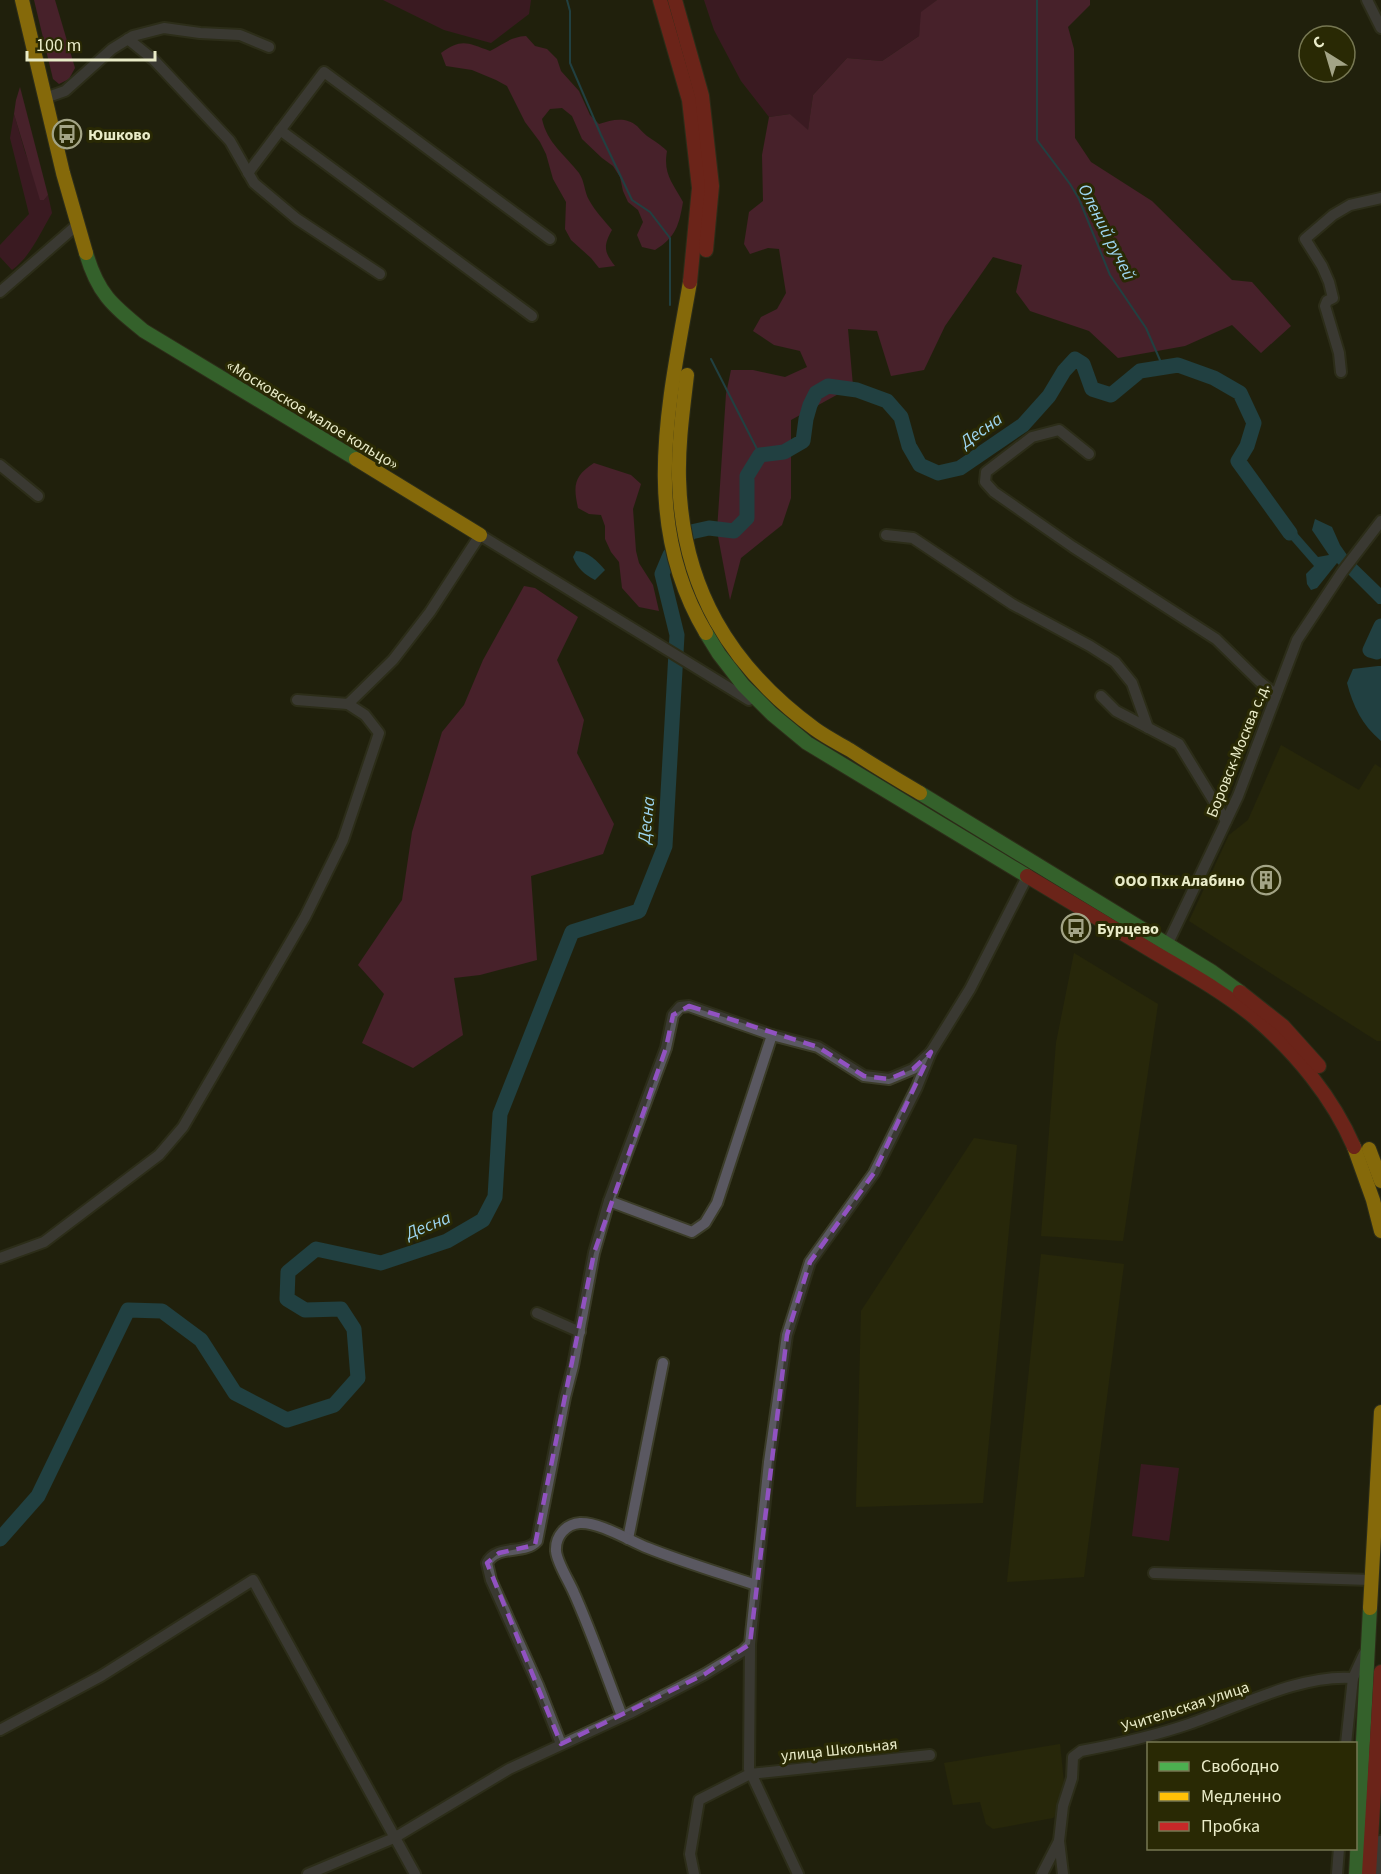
<svg xmlns="http://www.w3.org/2000/svg" width="1381" height="1874" viewBox="0 0 1381 1874" font-family="'Source Sans 3',sans-serif">
	<rect width="100%" height="100%" fill="#21210c"/>
	<g fill="#2f2f07">
		<polygon points="1281,745 1359,790 1375,764 1381,768 1381,1041 1377,1041 1189,921 1229,835 1248,820"/>
		<polygon points="1074,953 1158,1004 1123,1241 1041,1236 1056,1043"/>
		<polygon points="974,1138 1017,1145 983,1503 856,1507 861,1311"/>
		<polygon points="1041,1254 1124,1264 1084,1577 1007,1582"/>
		<polygon points="1060,1744 1065,1792 1060,1811 1053,1818 993,1829 986,1824 980,1802 953,1805 944,1763"/>
	</g>
	<g fill="#5a133b">
		<polygon points="383,0 531,0 529,14 491,43 444,30"/>
		<polygon points="704,0 937,0 922,12 919,36 882,61 847,58 813,95 808,131 790,114 769,117 741,81 714,30"/>
		<path d="M14 114 25 152 44 200 48 195 52 213C40 233 31 256 12 270L0 257V245L29 214 10 138Z"/>
		<polygon points="1141,1464 1179,1468 1169,1541 1132,1536"/>
	</g>
	<g fill="#75224f">
		<polygon points="34,0 55,0 75,68 69,79 59,84 53,79"/>
		<polygon points="937,0 1090,0 1090,5 1068,27 1074,49 1075,138 1091,162 1152,201 1232,280 1252,282 1291,326 1261,353 1232,325 1185,346 1118,358 1089,331 1030,311 1016,292 1022,265 993,257 945,326 924,370 891,376 877,331 848,329 853,386 791,420 791,498 782,525 741,558 730,600 717,531 726,394 731,370 753,370 785,377 807,367 800,351 774,345 753,331 761,317 777,309 786,293 779,249 768,248 750,254 744,244 749,212 763,201 762,155 769,117 790,114 808,130 813,95 847,58 882,61 919,36 921,12"/>
		<path d="M526 36 535 46 547 49 557 59 561 71 579 91 590 115 599 124C612 120 625 116 637 126 640 129 643 133 647 136 654 141 660 144 667 151 663 174 672 182 683 202 679 225 676 237 655 250L642 247 637 235 643 222 638 210 628 202 623 191 620 177 613 166 602 158 582 139 572 116 562 108 550 109 542 119C547 143 565 155 579 173 585 182 584 191 589 200 595 211 604 220 612 230 603 246 604 252 615 266L599 268 591 258 571 240 565 229 566 202 553 179 546 154 540 142 525 122 507 86 496 80 472 70 446 66 441 53C462 38 467 43 490 51 504 44 510 37 526 36Z"/>
		<polygon points="20,87 48,195 44,200 40,200 14,114 16,100"/>
		<path d="M594 463 631 475 641 484 633 509 636 551 639 563 653 585 659 611 639 607 622 588 619 562 611 552 605 539V526L601 515 589 514 578 508C573 485 574 476 594 463Z"/>
		<polygon points="524,586 535,588 578,617 557,660 584,720 577,753 614,824 603,854 531,876 537,960 480,975 454,978 463,1035 413,1068 362,1043 384,994 358,965 402,900 412,832 442,732 464,705 483,660"/>
	</g>
	<g fill="#226680">
		<polygon points="1283,517 1318,557 1329,555 1312,530 1315,519 1332,527 1340,545 1347,555 1381,588 1381,604 1378,604 1337,563 1317,588 1311,590 1307,584 1306,574 1314,566 1279,526 1279,518"/>
		<path d="M576 551C588 551 597 561 605 570L595 580C585 575 577 568 573 557Z"/>
		<path d="M1378 666H1381V741C1362 725 1353 706 1347 683L1353 669Z"/>
	</g>
	<g fill="none" stroke-linecap="round" stroke-linejoin="round">
		<g stroke="#226680" stroke-width="2">
			<polyline points="567,0 570,11 570,63 601,135 632,200 650,212 670,238 670,305"/>
			<polyline points="1037,0 1037,140 1070,184 1079,199 1110,275 1146,328 1163,367"/>
			<polyline points="711,359 760,455"/>
		</g>
		<g stroke="#226680" stroke-width="15">
			<polyline points="1381,626 1370,650 1377,652 1381,649"/>
			<polyline points="0,1539 38,1496 128,1310 162,1311 201,1340 235,1393 287,1420 334,1405 358,1378 354,1329 341,1309 305,1310 287,1299 288,1272 316,1249 381,1263 447,1241 483,1220 495,1197 500,1114 572,932 639,911 665,846 677,635 662,574 670,555 691,532 709,528 734,531 747,518 747,476 760,455 784,452 803,441 806,419 810,405 816,393 828,386 857,390 887,401 901,417 909,446 920,465 938,473 960,468 1023,425 1049,396 1064,371 1075,359 1083,364 1092,389 1111,395 1140,371 1178,365 1214,378 1240,393 1254,423 1247,446 1238,461 1290,533"/>
		</g>
		<g stroke="#3b3c28" stroke-width="14">
			<g id="street">
				<polyline points="1367,0 1381,28"/>
				<polyline points="128,39 154,60 230,141 254,183 297,219 380,274"/>
				<polyline points="45,98 65,91 112,49 133,36 164,28 200,33 240,35 269,47"/>
				<polyline points="280,130 532,316"/>
				<polyline points="248,173 324,72 550,239"/>
				<polyline points="0,292 77,225"/>
				<polyline points="1341,372 1339,353 1325,306 1327,301 1333,298 1329,282 1322,266 1305,239 1333,215 1350,205 1381,198"/>
				<polyline points="1089,454 1059,430 1032,437 986,472 985,482 994,492 1073,547 1216,639 1259,681 1276,695"/>
				<polyline points="0,465 38,496"/>
				<polyline points="886,535 913,538 1012,604 1090,646 1115,662 1132,683 1148,728"/>
				<polyline points="1101,696 1116,711 1179,744 1226,821"/>
				<polyline points="297,700 348,704 393,660 430,612 480,535 749,700"/>
				<polyline points="1167,945 1238,796 1297,640 1342,572 1381,521"/>
				<polyline points="609,1201 692,1232 705,1223 717,1203 772,1035"/>
				<polyline points="0,1258 44,1242 159,1155 183,1127 305,917 343,840 379,733 365,715 348,704"/>
				<polyline points="537,1313 580,1332"/>
				<polyline points="628,1539 663,1363"/>
				<polyline points="1154,1573 1371,1580"/>
				<path d="M622 1716C606 1675 592 1633 574 1593 569 1581 557 1563 556 1551 555 1536 566 1524 580 1523 600 1522 630 1541 648 1548 683 1562 720 1573 756 1585"/>
				<polyline points="0,1730 101,1676 253,1580 415,1874"/>
				<path d="M561 1744 538 1685 491 1580 487 1563C496 1544 525 1555 537 1541L565 1397 573 1366 594 1253 609 1201 666 1048 673 1015 680 1007 689 1006 772 1035 818 1047 864 1076 889 1079 913 1069 931 1052"/>
				<polyline points="1346,1744 1353,1678 1364,1654"/>
				<polyline points="308,1874 394,1838 509,1769 630,1713 705,1674 743,1651 750,1644"/>
				<polyline points="694,1874 690,1854 699,1800 750,1774 930,1755"/>
				<polyline points="798,1874 749,1769 750,1644 769,1462 787,1335 810,1262 874,1173 917,1087 931,1052 970,989 1027,877"/>
				<polyline points="1042,1874 1059,1841"/>
				<path d="M1063 1874 1059 1841 1063 1806 1072 1778 1073 1757 1081 1751C1118 1744 1154 1736 1189 1724 1239 1707 1300 1674 1353 1678"/>
				<polyline points="1337,1874 1339,1848"/>
				<polyline points="1378,1874 1380,1841"/>
			</g>
		</g>
		<g stroke="#3b3c28" stroke-width="16">
			<g id="fast">
				<path d="M86 253C98 294 112 305 144 331L356 459"/>
				<polyline points="706,633 719,654 743,685 772,714 807,743 1027,876"/>
				<polyline points="920,793 1211,971 1240,992"/>
				<polyline points="1356,1874 1370,1608"/>
			</g>
		</g>
		<g stroke="#3b3c28" stroke-width="16">
			<g id="slow">
				<polyline points="22,0 63,173 86,253"/>
				<path d="M690 282C669 402 639 521 706 633"/>
				<path d="M687 375C683 410 678 444 679 479 682 587 729 666 815 729 826 737 838 743 850 750 873 765 896 779 920 793"/>
				<polyline points="356,459 480,535"/>
				<polyline points="1354,1147 1373,1200 1381,1231"/>
				<polyline points="1369,1149 1381,1181"/>
				<polyline points="1370,1608 1381,1412"/>
			</g>
		</g>
		<g stroke="#3b3c28" stroke-width="16">
			<g id="jam">
				<polyline points="660,0 689,100 699,188 690,282"/>
				<polyline points="675,0 702,96 712,186 706,250"/>
				<path d="M1027 876C1069 901 1110 926 1152 951 1187 972 1224 992 1255 1018 1296 1053 1333 1098 1354 1147"/>
				<polyline points="1240,992 1283,1026 1319,1066"/>
				<polyline points="1369,1874 1381,1672"/>
			</g>
		</g>
		<use href="#street" stroke="#5a5861" stroke-width="10"/>
		<use href="#fast" stroke="#4caf50" stroke-width="14"/>
		<use href="#slow" stroke="#ffc107" stroke-width="14"/>
		<use href="#jam" stroke="#c62828" stroke-width="14"/>
	</g>
	<path d="M0 0H1381V1874H0ZM689 1006 818 1047 864 1076 889 1079 913 1069 931 1052 874 1173 810 1262 787 1335 750 1644 705 1674 561 1744 487 1563 499 1553 535 1545 594 1253 666 1048 673 1015Z" fill="#21210c" fill-opacity=".55" fill-rule="evenodd"/>
	<path fill="none" stroke="#9152c1" stroke-width="4.5" stroke-dasharray="12 8" stroke-linejoin="round" d="M689 1006 818 1047 864 1076 889 1079 913 1069 931 1052 874 1173 810 1262 787 1335 750 1644 705 1674 561 1744 487 1563 499 1553 535 1545 594 1253 666 1048 673 1015Z"/>
	<defs>
		<g id="bus-ring" transform="scale(1.5)"><circle r="9.5" fill="#292904" stroke="#a3a486" stroke-width="1.5"/><path d="M-5-6H5V4H4V6H2V4H-2V6H-4V4H-5ZM-3.5-4V0h7V-4ZM-3.5 1.2v1.5H-2V1.2ZM2 1.2v1.5H3.5V1.2Z" fill="#a3a486"/></g>
		<g id="building-ring" transform="scale(1.5)"><circle r="9.5" fill="#292904" stroke="#a3a486" stroke-width="1.5"/><path d="M-4-6H4V6H1V3H-1V6H-4ZM-2.5-4.3h1.7v1.8h-1.7ZM.8-4.3h1.7v1.8H.8ZM-2.5-1h1.7V.8h-1.7ZM.8-1h1.7V.8H.8Z" fill="#a3a486"/></g>
	</defs>
	<g fill-rule="evenodd">
		<use href="#bus-ring" x="67" y="134"/>
		<use href="#building-ring" x="1266" y="880"/>
		<use href="#bus-ring" x="1076" y="928"/>
	</g>
	<g text-anchor="middle" stroke-width="6" stroke-linejoin="round" paint-order="stroke">
		<g font-size="16" font-weight="bold" fill="#e9ebc8" stroke="#292904" text-anchor="start">
			<text x="88" y="140">Юшково</text>
			<text x="1245" y="886" text-anchor="end">ООО Пхк Алабино</text>
			<text x="1097" y="934">Бурцево</text>
		</g>
		<g font-size="16" fill="#e9ebc8" stroke="#292904">
			<text transform="translate(313 414) rotate(31)" y="6">«Московское малое кольцо»</text>
			<text transform="translate(1237 750) rotate(-68)" y="6">Боровск-Москва с.д.</text>
			<text transform="translate(1185 1706) rotate(-18)" y="6">Учительская улица</text>
			<text transform="translate(839 1749) rotate(-6)" y="6">улица Школьная</text>
		</g>
		<g font-size="18" font-style="italic" fill="#9dd5f0" stroke="#292904">
			<text transform="translate(1107 232) rotate(63)" y="6">Олений ручей</text>
			<text transform="translate(981 430) rotate(-35)" y="6">Десна</text>
			<text transform="translate(646 820) rotate(-84)" y="6">Десна</text>
			<text transform="translate(428 1225) rotate(-22)" y="6">Десна</text>
		</g>
	</g>
	<rect x="1147" y="1742" width="210" height="108" fill="#292904" stroke="#767752" stroke-width="1.5"/>
	<rect x="1159" y="1762" width="30" height="9" fill="#4caf50" stroke="#767752" stroke-width="1.5"/>
	<text x="1201" y="1772" font-size="18" fill="#e9ebc8">Свободно</text>
	<rect x="1159" y="1792" width="30" height="9" fill="#ffc107" stroke="#767752" stroke-width="1.5"/>
	<text x="1201" y="1802" font-size="18" fill="#e9ebc8">Медленно</text>
	<rect x="1159" y="1822" width="30" height="9" fill="#c62828" stroke="#767752" stroke-width="1.5"/>
	<text x="1201" y="1832" font-size="18" fill="#e9ebc8">Пробка</text>
	<g transform="translate(1327 54) rotate(323)"><circle r="28" fill="#292904" stroke="#767752" stroke-width="1.5"/>
	<path d="M0-4.5L10 22L0 15L-10 22Z" fill="#a3a486"/>
	<text y="-9" font-size="16" font-weight="bold" text-anchor="middle" fill="#e9ebc8">С</text>
	</g>
	<path d="M27 51v9h128v-9" fill="none" stroke="#e9ebc8" stroke-width="3"/>
	<text x="36" y="51" font-size="18" fill="#e9ebc8" stroke="#292904" stroke-width="4.5" paint-order="stroke">100 m</text>
</svg>
